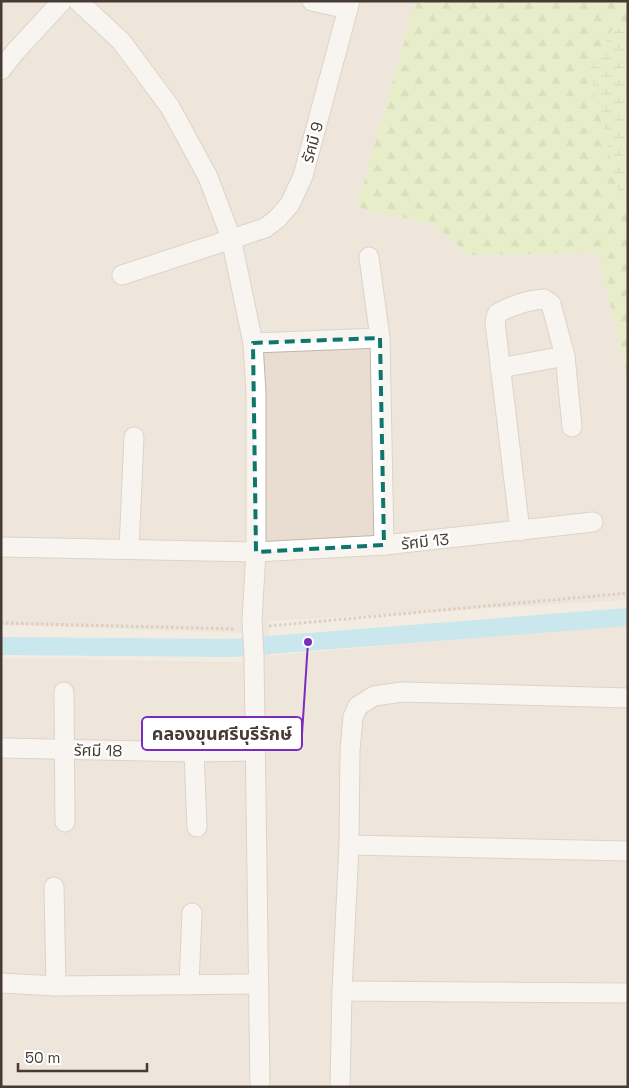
<svg xmlns="http://www.w3.org/2000/svg" width="629" height="1088" viewBox="0 0 629 1088" font-family="'Space Grotesk','Noto Sans Thai',sans-serif">
	<defs>
		<pattern id="forest-firs" width="22" height="20" patternUnits="userSpaceOnUse" patternTransform="scale(1.25)"><rect width="22" height="20" fill="#d7eda6"/><path d="M5 1l3.5 6h-7zM16 11l3.5 6h-7z" fill="#bacc8f"/></pattern>
		<pattern id="wetland-marsh" width="20" height="14" patternUnits="userSpaceOnUse" patternTransform="scale(1.25)"><rect width="20" height="14" fill="#d7eda6"/><path d="M1 5h8M5 5V1M11 12h8M15 12V8" fill="none" stroke="#bacc8f"/></pattern>
	</defs>
	<rect width="100%" height="100%" fill="#f3ece3"/>
	<polygon fill="#e8ddd0" points="1,1 416,1 358,207 433,224 469,255 599,253 628,378 628,600 269,621 270,656 628,624 628,1087 1,1087 1,658 242,662 244,633 1,625"/>
	<polygon fill="url(#forest-firs)" points="416,1 628,1 628,26 612,30 589,70 617,185 628,209 628,378 598,253 469,255 433,224 357,207"/>
	<polygon fill="url(#wetland-marsh)" points="628,26 628,209 617,186 589,70 612,30"/>
	<g fill="none" stroke-linecap="round" stroke-linejoin="round">
		<polyline stroke="#97dff8" stroke-width="18" points="1,646 231,648 628,617"/>
		<g stroke="#c3b5a7" stroke-width="21">
			<g id="minor">
				<polyline points="78,1 121,41 170,107 208,177 231,238 253,343 256,393 256,552 252,620 254,656 260,1087"/>
				<polyline points="312,1 348,9"/>
				<polyline points="1,70 15,52 62,1"/>
				<polyline points="369,257 380,338 384,545"/>
				<polyline points="122,275 265,228 277,219 290,204 303,176 350,1"/>
				<polyline points="253,343 380,338"/>
				<polyline points="500,368 565,356"/>
				<path d="M520 531 495 322 497 314C509 306 529 300 544 299L551 304 565 356 572 427"/>
				<polyline points="1,547 256,552 384,545 593,522"/>
				<polyline points="129,549 134,437"/>
				<polyline points="64,692 65,822"/>
				<polyline points="1,748 194,752 255,751"/>
				<polyline points="194,752 197,827"/>
				<polyline points="349,845 628,851"/>
				<polyline points="54,887 56,986"/>
				<polyline points="1,983 56,986 259,984"/>
				<polyline points="189,985 192,913"/>
				<polyline points="342,991 628,993"/>
				<polyline points="340,1087 342,991 349,845 350,750 353,717 358,706 374,696 402,692 628,698"/>
			</g>
		</g>
		<g stroke="#c3ac94" stroke-width="3" stroke-dasharray="2.5 2.5" stroke-linecap="butt">
			<polyline points="1,623 236,629"/>
			<polyline points="269,626 628,593"/>
		</g>
		<use href="#minor" stroke="#fff" stroke-width="19"/>
	</g>
	<path d="M0 0H629V1088H0ZM380 338 384 545 256 552 253 343Z" fill="#f3ece3" fill-opacity=".55" fill-rule="evenodd"/>
	<path fill="none" stroke="#0f766e" stroke-width="4" stroke-dasharray="10 6" stroke-linejoin="round" d="M380 338 384 545 256 552 253 343Z"/>
	<g text-anchor="middle" stroke-width="4.5" stroke-linejoin="round" paint-order="stroke">
		<g font-size="16" fill="#463b32" stroke="#fff">
			<text transform="translate(312 142) rotate(-75)" y="6">รัศมี 9</text>
			<text transform="translate(425 541) rotate(-6)" y="6">รัศมี 13</text>
			<text transform="translate(98 750) rotate(1)" y="6">รัศมี 18</text>
		</g>
	</g>
	<path fill="none" stroke="#7b2cbf" stroke-width="2" d="M308 642L302 734"/>
	<circle fill="#7b2cbf" stroke="#fff" stroke-width="2" cx="308" cy="642" r="5"/>
	<rect fill="#fff" stroke="#7b2cbf" stroke-width="2" x="142" y="717" width="160" height="33" rx="5"/>
	<g font-size="18" text-anchor="middle" font-weight="bold" fill="#463b32">
		<text x="222" y="740">คลองขุนศรีบุรีรักษ์</text>
	</g>
	<rect width="629" height="1088" fill="none" stroke="#463b32" stroke-width="5"/>
	<path d="M18 1063v8h129v-8" fill="none" stroke="#463b32" stroke-width="2.5"/>
	<text x="25" y="1063" font-size="15" fill="#463b32" stroke="#ffffff" stroke-width="4" paint-order="stroke">50 m</text>
</svg>
